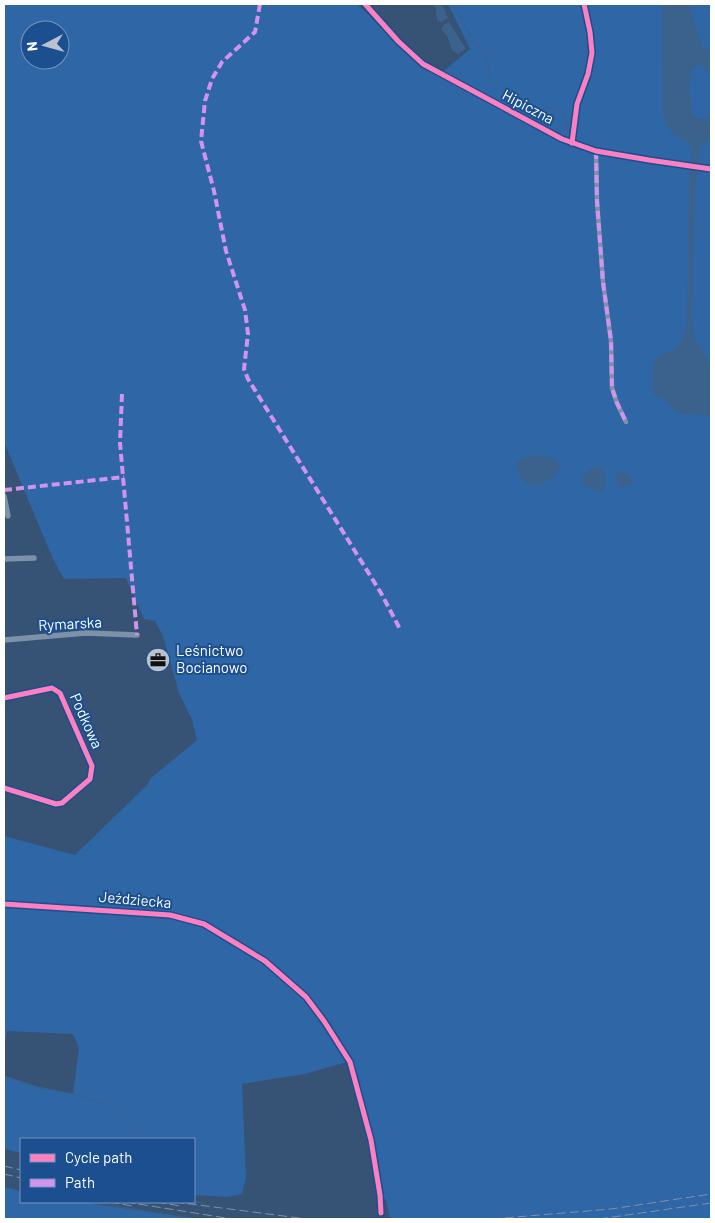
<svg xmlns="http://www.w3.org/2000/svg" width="715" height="1223" viewBox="0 0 715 1223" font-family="Barlow,sans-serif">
	<rect width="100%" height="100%" fill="#365274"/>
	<g fill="#2f66a5" fill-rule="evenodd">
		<path d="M4 4H357L420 65 439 75 470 49 448 4H711V1219H390L386 1200 376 1192 368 1134 347 1062 305 1074 242 1084 246 1178 242 1194 228 1197 194 1195V1139H21V1153L4 1149V1076L40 1088 73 1094 79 1048 73 1034 7 1031 4 1048V836L75 855 147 785 151 778 197 740 192 720 179 693 163 636 155 621 144 619 126 578 64 579 53 559 4 442ZM30 30H60V60H30Z"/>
		<polygon points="4,1187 21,1191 21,1202 81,1202 199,1219 4,1219"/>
	</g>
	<g fill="#3b618d">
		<polygon points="432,4 442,4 448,18 441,22 437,21 436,8"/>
		<path d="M662 4H689L702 47 711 52V73L701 65H697L692 69 689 90 692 115 697 118 711 119V141L704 142 700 148 695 187 692 321 695 339 711 364V415L685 414 674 410 664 399 655 396 653 393C653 384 651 373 653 364 656 354 668 353 676 348 683 342 685 331 687 322L689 187 692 148 688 142 673 134 665 122 663 111Z"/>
		<polygon points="449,22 466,49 458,54 452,50 447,36 441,29 445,24"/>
		<path d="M530 455 553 458 560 465C555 480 548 479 539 486 523 485 519 477 516 463L520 459 526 458Z"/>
		<path d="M594 467H600C607 473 606 485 602 492L600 493 587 486 582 482 583 476Z"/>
		<polygon points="625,472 633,480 632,484 621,488 618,486 616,477 617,474"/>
	</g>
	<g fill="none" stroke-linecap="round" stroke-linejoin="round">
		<g stroke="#3b618d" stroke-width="1">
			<polyline points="453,4 473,40 488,61 490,81 540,109 554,108 562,112 569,132"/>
			<polyline points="452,920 470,898"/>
			<polyline points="4,1076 38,1087 73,1094 112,1105 119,1108 143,1131 148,1139"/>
			<polyline points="194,1188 195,1190"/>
			<polyline points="197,1192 200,1195"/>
			<polyline points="192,1202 204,1203"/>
			<polyline points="100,1203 189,1219"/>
		</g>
		<g stroke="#7d92a8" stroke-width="4.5">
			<path d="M572 143C617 157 664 163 711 169"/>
			<polyline points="596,151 597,201 603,282 611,341 612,388 617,403 626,422"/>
		</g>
		<g stroke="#7d92a8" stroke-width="5.5">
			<polyline points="365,4 398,41 430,69 530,123 572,143"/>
			<polyline points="4,496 8,516"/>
			<polyline points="4,559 34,558"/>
			<polyline points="4,640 86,633 137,635"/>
			<polyline points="4,698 52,688 60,693 92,766 90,779 62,803 56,804 4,788"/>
			<polyline points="4,904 170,915 204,924 265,961 306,997 324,1021 350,1062 371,1140 380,1195 381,1213"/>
		</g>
		<g stroke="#7e92a7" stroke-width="1" stroke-dasharray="9 4" stroke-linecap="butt">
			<polyline points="4,1166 21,1170"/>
			<polyline points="4,1174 21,1178"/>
			<polyline points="110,1202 132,1206"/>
			<polyline points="126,1202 232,1219"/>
			<polyline points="157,1202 180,1206"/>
			<polyline points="175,1202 307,1219"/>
			<polyline points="492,1219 611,1209 711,1194"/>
			<polyline points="599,1219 711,1203"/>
		</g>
		<g stroke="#d193ec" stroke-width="4" stroke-dasharray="8 4" stroke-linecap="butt">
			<polyline points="260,4 255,32 222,62 212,79 205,101 201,141 214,191 226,251 245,310 248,334 244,369 248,379 381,593 400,629"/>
			<polyline points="596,151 597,201 603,282 611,341 612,388 617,403 626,422"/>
			<polyline points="122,394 120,443 137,635"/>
			<polyline points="4,490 124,477"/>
		</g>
		<g stroke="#1b4f8f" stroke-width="8">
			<g id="cycleway">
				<polyline points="365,4 398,41 423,64 562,139 596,151 649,160 711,169"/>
				<polyline points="572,143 577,104 588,74 592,53 590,32 584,4"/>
				<polyline points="4,698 52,688 60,693 92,766 90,779 62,803 56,804 4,788"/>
				<polyline points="4,904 170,915 204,924 265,961 306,997 324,1021 350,1062 371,1140 380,1195 381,1213"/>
			</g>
		</g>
		<use href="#cycleway" stroke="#ff80c0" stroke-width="5"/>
	</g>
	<defs>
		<g id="office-disc" transform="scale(1.25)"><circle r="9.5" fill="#b9c2ce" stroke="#1b4f8f"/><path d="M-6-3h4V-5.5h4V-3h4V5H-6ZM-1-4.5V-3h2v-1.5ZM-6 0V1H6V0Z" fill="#111"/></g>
	</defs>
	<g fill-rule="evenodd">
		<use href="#office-disc" x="158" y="660"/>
	</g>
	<g text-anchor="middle" stroke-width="4" stroke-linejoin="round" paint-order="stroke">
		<g font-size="15" fill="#fff" stroke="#1b4f8f">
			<text transform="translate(528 107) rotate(28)" y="5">Hipiczna</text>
			<text transform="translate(70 624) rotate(-3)" y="5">Rymarska</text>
			<text transform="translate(86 721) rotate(66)" y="5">Podkowa</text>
			<text transform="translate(135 900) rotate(5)" y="5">Jeździecka</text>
		</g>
		<g font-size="15" fill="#fff" stroke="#1b4f8f" text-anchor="start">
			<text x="176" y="656">Leśnictwo<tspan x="176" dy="17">Bocianowo</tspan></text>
		</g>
	</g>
	<rect width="715" height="1223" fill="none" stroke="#ffffff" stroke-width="10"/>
	<rect x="20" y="1138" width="175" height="65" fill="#1b4f8f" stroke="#7695bc"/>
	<rect x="30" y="1154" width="25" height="8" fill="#ff80c0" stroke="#7695bc"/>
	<text x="65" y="1163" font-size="15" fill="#ffffff">Cycle path</text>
	<rect x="30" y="1179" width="25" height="8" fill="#d193ec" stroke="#7695bc"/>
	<text x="65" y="1188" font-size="15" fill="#ffffff">Path</text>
	<g transform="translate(45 45) rotate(264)"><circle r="24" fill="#1b4f8f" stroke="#7695bc"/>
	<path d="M0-4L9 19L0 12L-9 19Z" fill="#b9c2ce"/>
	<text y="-8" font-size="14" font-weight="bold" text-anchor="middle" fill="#ffffff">N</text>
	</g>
</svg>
